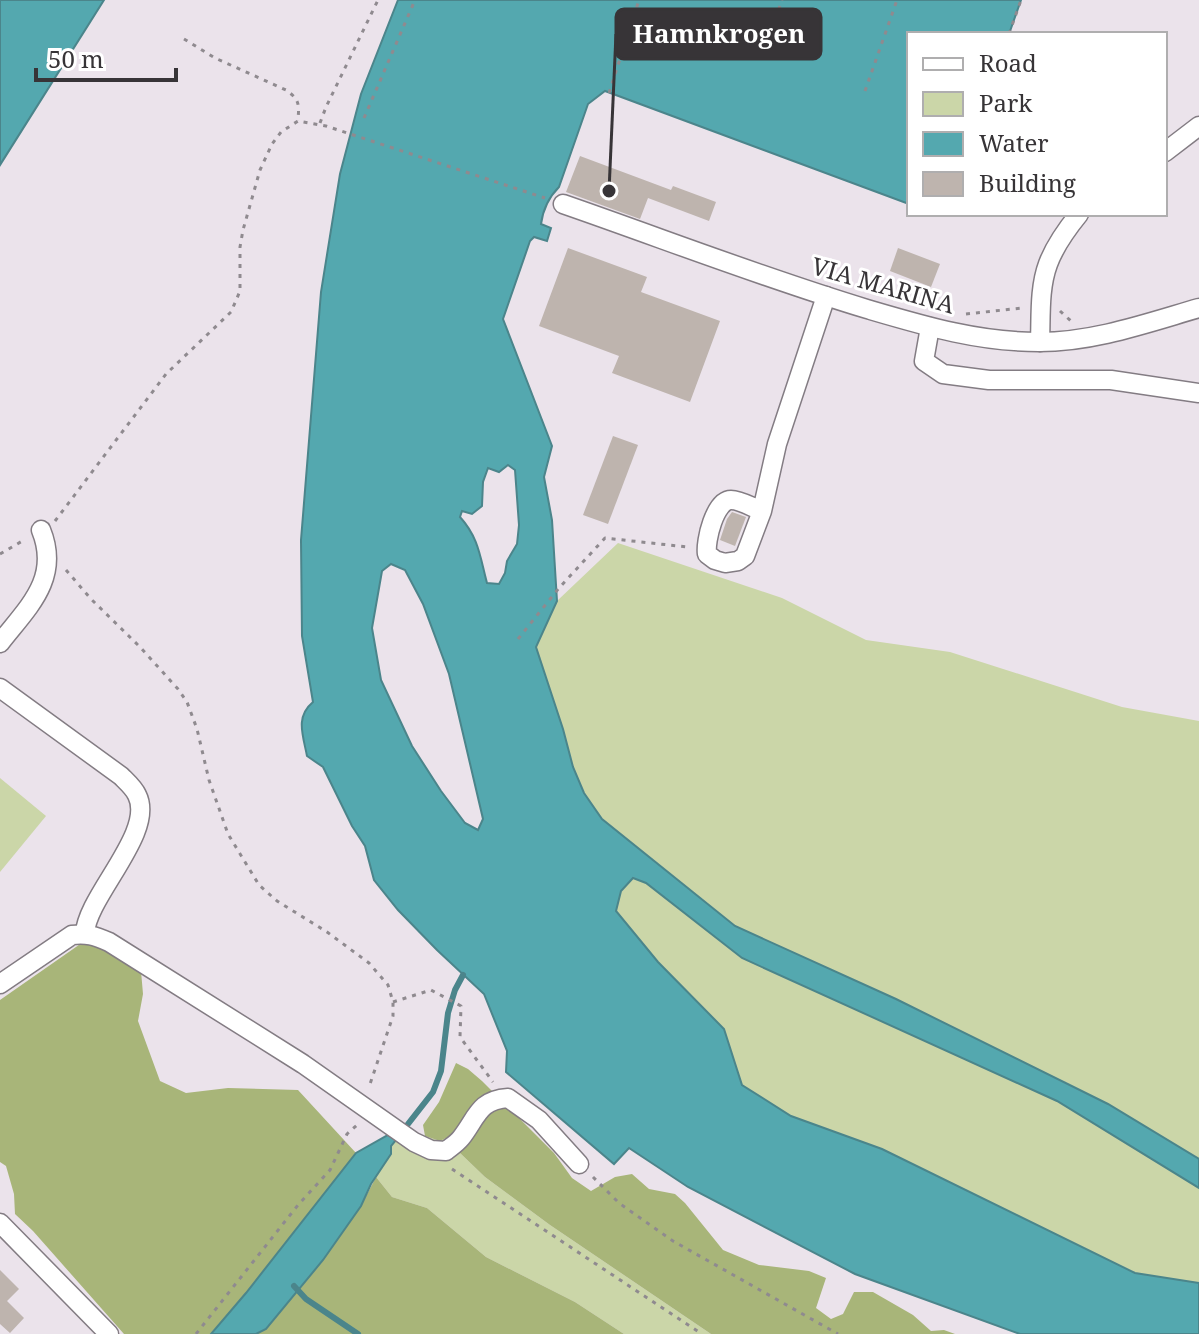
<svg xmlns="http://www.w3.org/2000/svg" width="1199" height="1334" viewBox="0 0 1199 1334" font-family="'Noto Serif',serif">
	<rect width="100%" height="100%" fill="#ebe3eb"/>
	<g fill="#cbd6a8">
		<polygon points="618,543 782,598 866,640 950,652 1122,707 1199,721 1199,1159 1108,1104 896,999 735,926 602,819 584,793 573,767 563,729 536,647 557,601"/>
		<polygon points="0,778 46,816 0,872"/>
		<polygon points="633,877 646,883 742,958 1057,1101 1199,1188 1199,1283 1136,1273 882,1149 791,1116 742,1085 724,1029 658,962 616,911 621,891"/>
		<polygon points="450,1135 460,1153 485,1177 550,1225 711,1334 624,1334 575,1302 486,1257 427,1208 392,1197 376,1177 391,1154 391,1146 396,1140 405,1145 425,1136 440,1141"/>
	</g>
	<g fill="#a8b579">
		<polygon points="86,940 115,954 141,971 143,994 138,1021 160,1081 186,1093 228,1088 298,1090 356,1153 246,1293 211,1334 124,1334 33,1231 15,1214 14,1194 6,1166 0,1162 0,1000"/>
		<polygon points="456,1063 468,1069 482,1081 554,1153 572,1178 591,1191 615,1177 632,1174 649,1189 675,1194 685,1203 723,1250 759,1265 809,1271 826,1278 816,1308 831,1319 843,1314 854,1292 873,1292 913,1315 931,1331 944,1330 955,1334 711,1334 550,1225 485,1177 460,1153 450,1136 440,1141 425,1136 423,1125 439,1102"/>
		<polygon points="376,1177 392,1197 427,1208 486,1257 575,1302 624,1334 256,1334 266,1329 323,1260 361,1206"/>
	</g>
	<g fill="#54a8af" stroke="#4b858b" stroke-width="2" fill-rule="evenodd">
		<polygon points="0,0 104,0 0,165"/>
		<path d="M398 0H1021L1009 34H909V204L605 91 588 104 559 187C548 198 543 209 541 224L551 228 547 241 534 237 530 241 503 319 552 446 544 477 552 520 557 601 536 647 563 729 573 767 584 793 602 819 735 926 896 999 1108 1104 1199 1159V1188L1057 1101 742 958 646 883 633 878 621 891 616 911 658 962 724 1029 742 1085 791 1116 882 1149 1135 1273 1199 1283V1334H1020L855 1274 688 1187 629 1148 614 1164 506 1072 507 1051 484 994 437 950 398 910 374 880 365 846 352 826 323 767 307 756C303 735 295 717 313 702L302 636 301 540 321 292 340 174 361 94ZM508 465 515 470 519 525 517 544 507 561 505 573 499 584 487 583C480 557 479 538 460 517L462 511 472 514 482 506 483 482 488 468 499 472ZM391 564 405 570 423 604 449 674 483 819 478 830 465 823 441 791 412 746 381 680 372 628 382 571Z"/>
		<polygon points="388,1135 396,1140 391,1146 391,1154 371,1184 361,1206 323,1260 266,1329 256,1334 211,1334 246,1293 356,1153"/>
	</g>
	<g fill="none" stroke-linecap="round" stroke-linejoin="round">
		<g stroke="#4b858b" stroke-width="6">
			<polyline points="408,1124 433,1092 441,1071 448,1013 455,990 463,975"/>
			<polyline points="294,1286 306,1299 358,1334"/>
		</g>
	</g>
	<g fill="#beb4ae">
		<polygon points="580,156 671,190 673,186 716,202 709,221 648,198 640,219 566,192"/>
		<polygon points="568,248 647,277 641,292 720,321 690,402 612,373 619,356 539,326"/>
		<polygon points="898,248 940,264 931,287 890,271"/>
		<polygon points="613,436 638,445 608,524 583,515"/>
		<polygon points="732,512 746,517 735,546 720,540 727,519"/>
		<polygon points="0,1270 19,1289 7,1301 24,1318 10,1333 0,1324"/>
	</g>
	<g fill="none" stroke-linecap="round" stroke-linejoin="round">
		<g stroke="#837c83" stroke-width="21">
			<g id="minor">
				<polyline points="1165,152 1199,126"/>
				<path d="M563 204C664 239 764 278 867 309 925 326 978 342 1039 342 1094 342 1147 323 1199 308"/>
				<polyline points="930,327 924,361 943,374 989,380 1111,380 1199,393"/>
				<path d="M1040 342C1041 317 1039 288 1048 264 1055 245 1066 230 1079 214"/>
				<path d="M762 511C753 508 741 500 731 500 715 500 705 541 707 554L715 560 725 563 738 561 745 556 762 511 777 444 826 296"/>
				<path d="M0 643C27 608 61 579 41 530"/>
				<path d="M0 688 121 776C127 782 134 788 137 795 156 832 87 896 85 933"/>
				<path d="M0 984 72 935C87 933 95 936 109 942L303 1064 414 1142 431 1150 446 1151C451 1147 457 1143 461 1138 477 1118 478 1100 508 1098L539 1120 579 1164"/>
				<polyline points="0,1223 109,1334"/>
			</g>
		</g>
		<g stroke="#8f8a8f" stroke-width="3" stroke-dasharray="4 6" stroke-linecap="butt">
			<polyline points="1009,34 1021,0"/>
			<path d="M184 39 215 58 286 90C300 100 299 104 298 121"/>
			<polyline points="762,57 782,0"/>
			<polyline points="865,91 897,0"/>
			<polyline points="609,93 639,0"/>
			<polyline points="364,118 415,0"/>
			<polyline points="320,123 326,107 378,0"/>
			<polyline points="1060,311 1072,322"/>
			<polyline points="966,314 1022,308"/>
			<polyline points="55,521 166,374 231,312 240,291 240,247 243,230 260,170 272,144 281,132 298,121 326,126 545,198"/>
			<polyline points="0,554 24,540"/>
			<polyline points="66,570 91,599 140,647 178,689 187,702 197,729 209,780 228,834 259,885 277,901 327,932 369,963 388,985 393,1002 393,1016 369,1087"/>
			<polyline points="518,639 559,588 605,538 687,547"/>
			<polyline points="393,1002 431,990 461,1006 460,1037 493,1082"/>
			<polyline points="452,1169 702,1334"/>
			<polyline points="593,1177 619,1203 673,1241 838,1334"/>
			<polyline points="196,1334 298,1205 330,1170 347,1134 357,1125"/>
		</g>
		<use href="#minor" stroke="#fff" stroke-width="18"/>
	</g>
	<g text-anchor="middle" stroke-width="6" stroke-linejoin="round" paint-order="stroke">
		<g font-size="24" fill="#373437" stroke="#fff">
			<text transform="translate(883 286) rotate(16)" y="8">VIA MARINA</text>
		</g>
	</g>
	<path fill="none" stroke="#373437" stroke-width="3" d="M609 191L616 34"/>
	<circle fill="#373437" stroke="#fff" stroke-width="3" cx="609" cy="191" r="8"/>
	<rect fill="#373437" stroke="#373437" stroke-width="3" x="616" y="9" width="205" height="50" rx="8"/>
	<g font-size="26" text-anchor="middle" font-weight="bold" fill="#fff">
		<text x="719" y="43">Hamnkrogen</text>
	</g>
	<rect x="907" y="32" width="260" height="184" fill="#ffffff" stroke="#afaeaf" stroke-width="2"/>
	<rect x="923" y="58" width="40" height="12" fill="#ffffff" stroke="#afaeaf" stroke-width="2"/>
	<text x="979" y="72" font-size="24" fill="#373437">Road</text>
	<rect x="923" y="92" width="40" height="24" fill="#cbd6a8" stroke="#afaeaf" stroke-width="2"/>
	<text x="979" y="112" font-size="24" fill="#373437">Park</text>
	<rect x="923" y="132" width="40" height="24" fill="#54a8af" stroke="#afaeaf" stroke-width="2"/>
	<text x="979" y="152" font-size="24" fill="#373437">Water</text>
	<rect x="923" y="172" width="40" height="24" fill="#beb4ae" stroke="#afaeaf" stroke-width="2"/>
	<text x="979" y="192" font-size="24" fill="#373437">Building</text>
	<path d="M36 68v12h140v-12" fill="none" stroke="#373437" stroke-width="4"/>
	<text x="48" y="68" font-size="24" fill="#373437" stroke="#ffffff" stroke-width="6" paint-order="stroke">50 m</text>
</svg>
